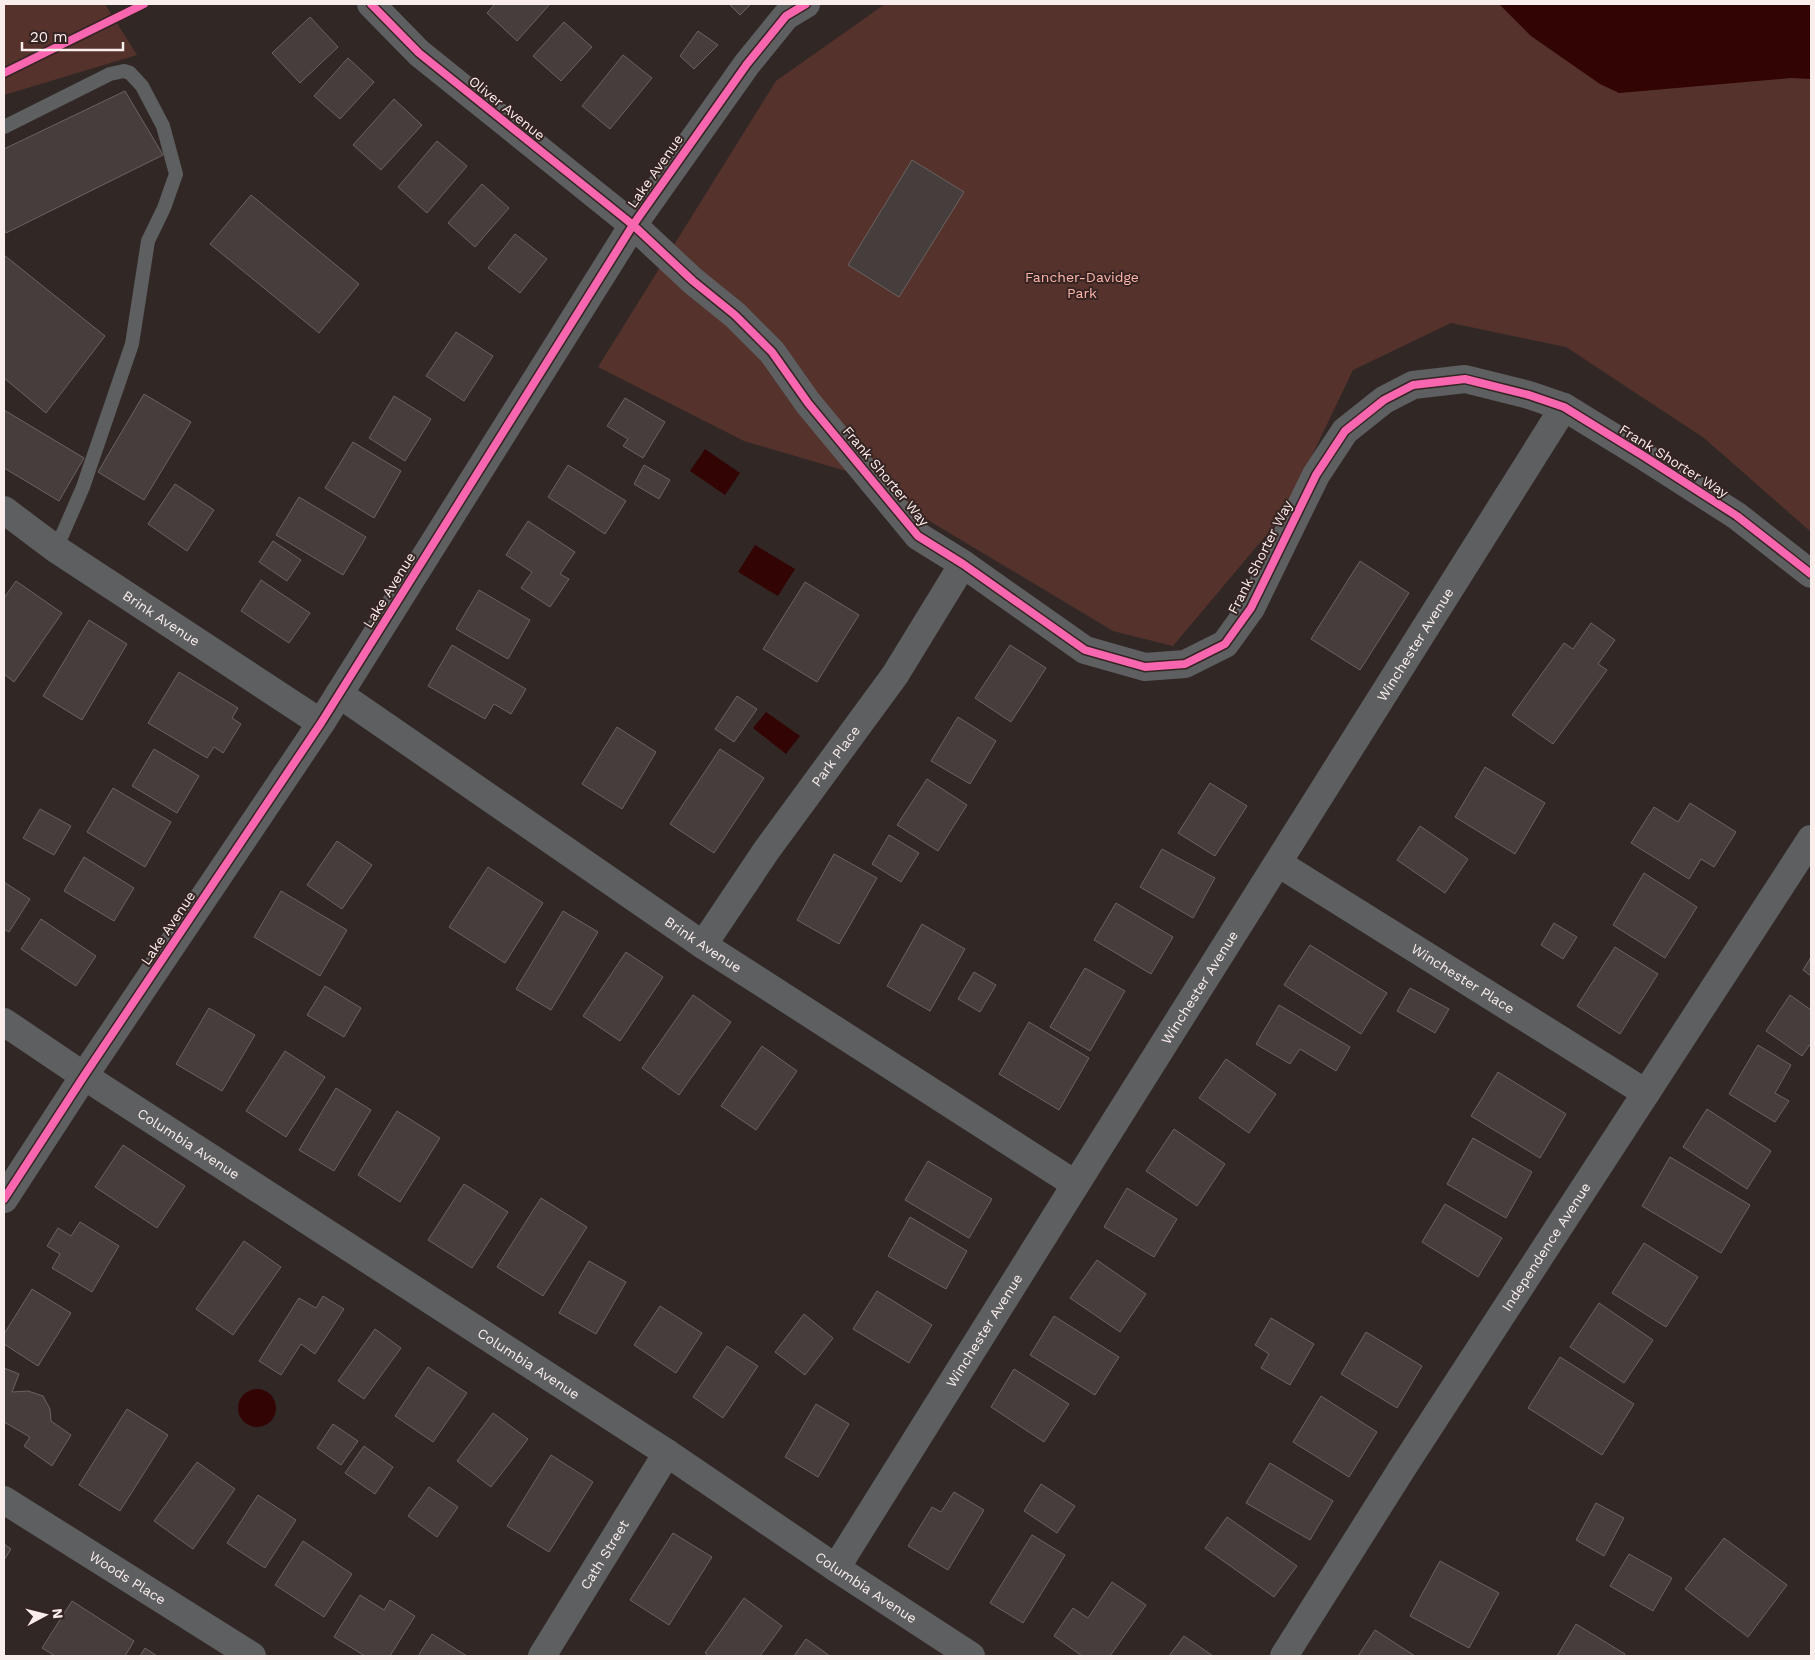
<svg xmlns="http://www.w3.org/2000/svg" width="1815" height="1660" viewBox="0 0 1815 1660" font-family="'Work Sans',sans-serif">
	<rect width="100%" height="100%" fill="#312826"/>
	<g fill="#55322c">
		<polygon points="4,4 105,4 137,55 4,95"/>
		<polygon points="885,4 1811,4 1811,532 1704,438 1566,347 1451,323 1353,370 1284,514 1173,646 1113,631 846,471 744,441 598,367 776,81"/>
	</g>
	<g fill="#320404">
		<polygon points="1499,4 1811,4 1811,79 1791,78 1619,93 1600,84 1531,36"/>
		<polygon points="705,449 740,473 725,495 690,471"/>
		<polygon points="755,545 795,569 778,596 738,572"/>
		<polygon points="766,712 800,736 786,754 753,728"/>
		<circle cx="257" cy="1408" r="19"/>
	</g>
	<g fill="#463e3c" stroke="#6b6361">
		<polygon points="495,4 550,4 517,41 487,13"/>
		<polygon points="729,4 751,4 740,15"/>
		<polygon points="310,17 338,47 300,83 272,53"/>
		<polygon points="564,22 592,47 561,81 533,56"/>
		<polygon points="698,31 718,45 694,69 680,56"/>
		<polygon points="623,55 652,78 610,129 582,106"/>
		<polygon points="348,58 374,82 340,119 314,96"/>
		<polygon points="125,91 163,155 6,233 4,229 4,149"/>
		<polygon points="394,99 422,125 381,170 353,145"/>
		<polygon points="437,141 467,166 427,213 398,187"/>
		<polygon points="912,160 964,192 899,297 848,265"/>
		<polygon points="482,184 509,208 475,247 448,223"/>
		<polygon points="251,195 359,284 319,333 210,244"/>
		<polygon points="515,234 547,259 520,293 488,268"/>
		<polygon points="4,255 105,336 46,413 4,378"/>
		<polygon points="456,332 493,356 464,401 426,376"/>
		<polygon points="144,394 191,422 144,500 98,472"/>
		<polygon points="394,396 431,419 405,461 369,438"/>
		<polygon points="625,398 665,422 643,458 623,446 628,439 607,426"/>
		<polygon points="4,410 84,458 59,501 4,468"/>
		<polygon points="353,442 401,471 374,518 325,488"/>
		<polygon points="568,465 626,501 605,534 548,497"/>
		<polygon points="644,465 670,480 659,499 634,484"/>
		<polygon points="175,484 214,510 187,551 148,524"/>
		<polygon points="299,497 366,537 343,575 276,535"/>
		<polygon points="528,521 575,552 560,574 569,579 550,607 521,588 532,572 506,555"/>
		<polygon points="273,541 301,560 287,581 259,562"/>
		<polygon points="1360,561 1409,593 1360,670 1311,639"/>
		<polygon points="261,580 310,613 289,643 241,611"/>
		<polygon points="16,581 62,613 14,682 4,674 4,598"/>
		<polygon points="805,582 859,615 817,682 763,649"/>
		<polygon points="479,590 530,620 508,659 456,629"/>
		<polygon points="89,620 127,644 82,720 43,696"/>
		<polygon points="1591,623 1615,640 1598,664 1607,670 1553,744 1512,715 1564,643 1573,649"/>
		<polygon points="452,645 526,689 511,714 494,704 485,719 428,686"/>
		<polygon points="1010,645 1046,668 1011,722 975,698"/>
		<polygon points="179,672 238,708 232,718 241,724 223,753 214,747 207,758 148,723"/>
		<polygon points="737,696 757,709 734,742 715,729"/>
		<polygon points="958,717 996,741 970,784 931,761"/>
		<polygon points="617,727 656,752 622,809 582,784"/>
		<polygon points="154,749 199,776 177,813 132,786"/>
		<polygon points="720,749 764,778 714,853 670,824"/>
		<polygon points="1485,767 1545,803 1515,854 1455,817"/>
		<polygon points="927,779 967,805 938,851 897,825"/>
		<polygon points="1210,783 1247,806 1215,856 1178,833"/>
		<polygon points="113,788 171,822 145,867 87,832"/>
		<polygon points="1690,803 1736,832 1714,867 1701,859 1689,879 1631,843 1654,807 1678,822"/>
		<polygon points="40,809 71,826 54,855 23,838"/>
		<polygon points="1420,826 1468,859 1445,893 1397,860"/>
		<polygon points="889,835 919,853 901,882 872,864"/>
		<polygon points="337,841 372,865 342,909 307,885"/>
		<polygon points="1162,849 1215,878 1193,918 1140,887"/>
		<polygon points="834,854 877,878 839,944 797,920"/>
		<polygon points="84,857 134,888 114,921 64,891"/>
		<polygon points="488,867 543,903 505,963 449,927"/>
		<polygon points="1644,873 1697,907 1665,958 1613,925"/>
		<polygon points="4,882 30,899 9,932 4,929"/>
		<polygon points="281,891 347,930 320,976 254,937"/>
		<polygon points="1116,903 1173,937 1151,974 1094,940"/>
		<polygon points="563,911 598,932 551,1010 516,989"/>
		<polygon points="41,919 96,956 76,986 21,949"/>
		<polygon points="1554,923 1577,937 1563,959 1541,945"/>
		<polygon points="922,924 965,949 930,1011 887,986"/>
		<polygon points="1310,945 1387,993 1361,1034 1284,985"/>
		<polygon points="1615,947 1658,974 1620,1034 1577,1006"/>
		<polygon points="626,952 663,977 620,1041 583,1016"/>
		<polygon points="1811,957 1811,976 1803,970"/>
		<polygon points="1085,968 1125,991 1090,1051 1050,1027"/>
		<polygon points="974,972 996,985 980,1012 958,999"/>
		<polygon points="325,986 361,1008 344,1037 307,1015"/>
		<polygon points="1410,988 1449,1009 1435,1033 1397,1011"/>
		<polygon points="693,995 731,1022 679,1095 642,1068"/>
		<polygon points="1790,995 1811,1010 1811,1043 1802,1056 1766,1031"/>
		<polygon points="1279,1005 1350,1047 1336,1071 1300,1049 1290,1064 1256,1044"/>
		<polygon points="209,1008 255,1035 222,1091 176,1064"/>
		<polygon points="1029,1022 1089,1058 1059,1110 999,1074"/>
		<polygon points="1758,1045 1791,1065 1775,1093 1789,1101 1775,1122 1729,1094"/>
		<polygon points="762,1046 797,1071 756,1130 721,1106"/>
		<polygon points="285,1051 325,1077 286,1137 246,1111"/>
		<polygon points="1226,1059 1276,1094 1249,1133 1199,1098"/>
		<polygon points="1498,1072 1566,1114 1540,1158 1471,1116"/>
		<polygon points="336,1088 371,1110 334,1171 299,1150"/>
		<polygon points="1707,1109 1771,1151 1747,1189 1683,1147"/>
		<polygon points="397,1111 440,1138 400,1202 358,1175"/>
		<polygon points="1174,1129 1225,1164 1197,1206 1146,1171"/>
		<polygon points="1473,1138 1532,1172 1506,1218 1447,1184"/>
		<polygon points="123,1145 185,1186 157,1228 95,1187"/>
		<polygon points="1670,1157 1750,1205 1721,1253 1642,1206"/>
		<polygon points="928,1161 992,1199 969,1238 905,1200"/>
		<polygon points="464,1184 508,1212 472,1268 428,1240"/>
		<polygon points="1127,1188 1177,1219 1154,1257 1104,1227"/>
		<polygon points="541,1198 587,1227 543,1296 497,1267"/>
		<polygon points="1445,1204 1502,1238 1478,1277 1422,1242"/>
		<polygon points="910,1217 967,1251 946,1289 888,1256"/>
		<polygon points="80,1222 119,1246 92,1292 52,1268 60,1254 47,1246 58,1228 71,1236"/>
		<polygon points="244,1241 281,1267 233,1335 196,1309"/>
		<polygon points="1644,1243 1698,1277 1666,1327 1612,1293"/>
		<polygon points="1097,1260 1146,1294 1120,1332 1070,1298"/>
		<polygon points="589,1261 626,1282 596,1334 559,1313"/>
		<polygon points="32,1289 71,1313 38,1366 4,1344 4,1334"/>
		<polygon points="877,1291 932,1325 909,1363 853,1329"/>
		<polygon points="323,1296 344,1309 315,1354 301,1344 281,1375 259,1361 299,1298 316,1308"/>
		<polygon points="1599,1303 1653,1340 1624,1383 1570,1347"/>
		<polygon points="660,1306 702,1333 676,1373 634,1345"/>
		<polygon points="804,1314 833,1338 805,1375 775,1352"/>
		<polygon points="1054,1316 1119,1357 1095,1395 1030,1355"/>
		<polygon points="1271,1318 1314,1344 1290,1385 1261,1368 1269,1354 1255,1345"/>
		<polygon points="375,1329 401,1348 364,1399 338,1381"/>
		<polygon points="1366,1332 1422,1366 1397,1408 1341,1374"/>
		<polygon points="727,1346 758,1366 723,1418 693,1397"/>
		<polygon points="1560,1357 1634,1404 1602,1455 1528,1408"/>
		<polygon points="428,1367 467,1393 433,1442 395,1416"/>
		<polygon points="4,1368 19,1374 12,1392 28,1391 43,1396 50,1409 51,1421 71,1435 52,1466 24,1446 30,1437 4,1422"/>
		<polygon points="1014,1369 1069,1404 1044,1442 991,1407"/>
		<polygon points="1321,1396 1377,1432 1349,1477 1293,1442"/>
		<polygon points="816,1404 849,1424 818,1477 785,1457"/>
		<polygon points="127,1409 168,1435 120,1511 79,1485"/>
		<polygon points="493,1413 528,1439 491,1487 457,1461"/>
		<polygon points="333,1424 358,1441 341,1465 317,1448"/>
		<polygon points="364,1446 393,1467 375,1494 345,1473"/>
		<polygon points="551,1455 593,1482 549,1552 507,1526"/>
		<polygon points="197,1462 235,1489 193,1549 154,1521"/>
		<polygon points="1270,1463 1333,1501 1310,1540 1246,1503"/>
		<polygon points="1041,1484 1075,1506 1057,1533 1024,1511"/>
		<polygon points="429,1487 458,1507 437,1537 408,1516"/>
		<polygon points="954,1492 984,1510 948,1570 908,1546 932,1507 941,1512"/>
		<polygon points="258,1495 296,1520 265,1568 227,1543"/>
		<polygon points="1596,1503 1624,1518 1604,1556 1576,1540"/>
		<polygon points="1227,1517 1297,1566 1274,1597 1205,1548"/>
		<polygon points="673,1533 712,1557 669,1625 630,1600"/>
		<polygon points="1032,1535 1065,1555 1023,1623 990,1603"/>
		<polygon points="1724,1538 1787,1585 1748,1637 1685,1589"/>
		<polygon points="303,1541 352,1574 324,1617 275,1585"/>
		<polygon points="4,1544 11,1549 4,1560"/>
		<polygon points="1629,1554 1672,1578 1653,1611 1610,1586"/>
		<polygon points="1440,1561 1499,1593 1469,1648 1410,1616"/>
		<polygon points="1112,1582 1146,1605 1110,1656 1082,1656 1054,1636 1073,1608 1088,1618"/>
		<polygon points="360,1595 384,1610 390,1600 415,1616 390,1656 365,1656 334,1637"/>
		<polygon points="744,1598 782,1626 760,1656 709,1656 705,1653"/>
		<polygon points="72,1601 134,1641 125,1656 55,1656 42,1648"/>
		<polygon points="1576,1624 1625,1654 1624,1656 1557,1656"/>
		<polygon points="1375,1630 1415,1656 1358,1656"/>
		<polygon points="432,1634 467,1656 418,1656"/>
		<polygon points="1184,1636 1213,1656 1169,1656"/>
		<polygon points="806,1639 830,1656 794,1656"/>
		<polygon points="145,1648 157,1656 140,1656"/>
	</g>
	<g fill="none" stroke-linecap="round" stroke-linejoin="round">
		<polyline stroke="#5e5f61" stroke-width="14" points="4,127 110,74 124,71 130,73 142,86 163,126 176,174 164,208 148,241 132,344 83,487 56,549"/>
		<g stroke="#5e5f61" stroke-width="28">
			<polyline points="371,4 419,53 633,225 693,281 735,315 772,352 808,403 918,536 963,564 1085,650 1145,667 1185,664 1225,644 1251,608 1316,475 1345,431 1384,400 1413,385 1465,379 1529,395 1564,407 1642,455 1737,516 1811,574"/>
			<path id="s1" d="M4 510 56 549 321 723"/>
			<path id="s2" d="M339 694 703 945 1075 1184"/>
			<path id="s3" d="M1278 863 1646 1093"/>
			<path id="s4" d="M703 945 766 851 895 675 963 564"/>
			<path id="s5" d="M4 1022 84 1076 667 1453 836 1568 971 1656"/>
			<polyline points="4,1199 84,1076 321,723 633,225 747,64 786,16 806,4"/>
			<path id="s6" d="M4 1500 252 1656"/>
			<path id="s7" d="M836 1568C1077 1180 1322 794 1564 407"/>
			<path id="s8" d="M542 1656 667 1453"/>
			<path id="s9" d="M1284 1656 1403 1467 1811 839"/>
		</g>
		<g stroke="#352422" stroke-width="11">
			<g id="cycleway">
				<polyline points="371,4 419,53 633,225 693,281 735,315 772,352 808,403 918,536 963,564 1085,650 1145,667 1185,664 1225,644 1251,608 1316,475 1345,431 1384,400 1413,385 1465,379 1529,395 1564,407 1642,455 1737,516 1811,574"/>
				<polyline points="4,73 144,4"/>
				<polyline points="4,1199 84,1076 321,723 633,225 747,64 786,16 806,4"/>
			</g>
		</g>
		<use href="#cycleway" stroke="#f766af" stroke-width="8"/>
	</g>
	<g text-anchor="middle" stroke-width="4" stroke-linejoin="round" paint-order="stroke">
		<g font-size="14" fill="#faeeec" stroke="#352422">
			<text transform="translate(507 108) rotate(39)" y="5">Oliver Avenue</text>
			<text transform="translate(655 171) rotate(-55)" y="5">Lake Avenue</text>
			<text transform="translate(1674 461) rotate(32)" y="5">Frank Shorter Way</text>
			<text transform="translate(886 476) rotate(50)" y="5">Frank Shorter Way</text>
			<text transform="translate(1260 557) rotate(-63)" y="5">Frank Shorter Way</text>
			<text transform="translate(389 590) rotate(-58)" y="5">Lake Avenue</text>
			<text dy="5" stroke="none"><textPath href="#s1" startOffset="191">Brink Avenue</textPath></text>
			<text dy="5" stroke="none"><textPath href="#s7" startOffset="1090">Winchester Avenue</textPath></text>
			<text dy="5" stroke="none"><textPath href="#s4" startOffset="231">Park Place</textPath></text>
			<text transform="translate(168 928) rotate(-56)" y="5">Lake Avenue</text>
			<text dy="5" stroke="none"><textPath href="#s2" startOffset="442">Brink Avenue</textPath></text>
			<text dy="5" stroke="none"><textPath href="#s3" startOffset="218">Winchester Place</textPath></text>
			<text dy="5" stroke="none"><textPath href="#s7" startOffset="685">Winchester Avenue</textPath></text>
			<text dy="5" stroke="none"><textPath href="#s5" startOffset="221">Columbia Avenue</textPath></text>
			<text dy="5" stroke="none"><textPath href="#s9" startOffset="486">Independence Avenue</textPath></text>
			<text dy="5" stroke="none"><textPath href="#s7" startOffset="280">Winchester Avenue</textPath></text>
			<text dy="5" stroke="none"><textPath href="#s5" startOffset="626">Columbia Avenue</textPath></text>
			<text dy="5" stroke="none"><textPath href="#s8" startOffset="119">Cath Street</textPath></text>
			<text dy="5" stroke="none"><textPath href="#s6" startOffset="146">Woods Place</textPath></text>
			<text dy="5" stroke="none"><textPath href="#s5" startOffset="1031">Columbia Avenue</textPath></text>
		</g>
		<g font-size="14" fill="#ffb4aa" stroke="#352422">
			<text x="1082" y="282">Fancher-Davidge<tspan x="1082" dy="16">Park</tspan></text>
		</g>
	</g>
	<rect width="1815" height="1660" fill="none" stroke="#faeeec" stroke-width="10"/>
	<g transform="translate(45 1615) rotate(83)" stroke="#352422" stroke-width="4" paint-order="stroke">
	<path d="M0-4L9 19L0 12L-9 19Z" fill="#faeeec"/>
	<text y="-8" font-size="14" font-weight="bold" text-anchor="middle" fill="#faeeec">N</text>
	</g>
	<path d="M22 42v8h101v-8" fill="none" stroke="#faeeec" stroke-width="2.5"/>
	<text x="30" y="42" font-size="15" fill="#faeeec" stroke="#352422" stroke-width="4" paint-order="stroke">20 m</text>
</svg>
